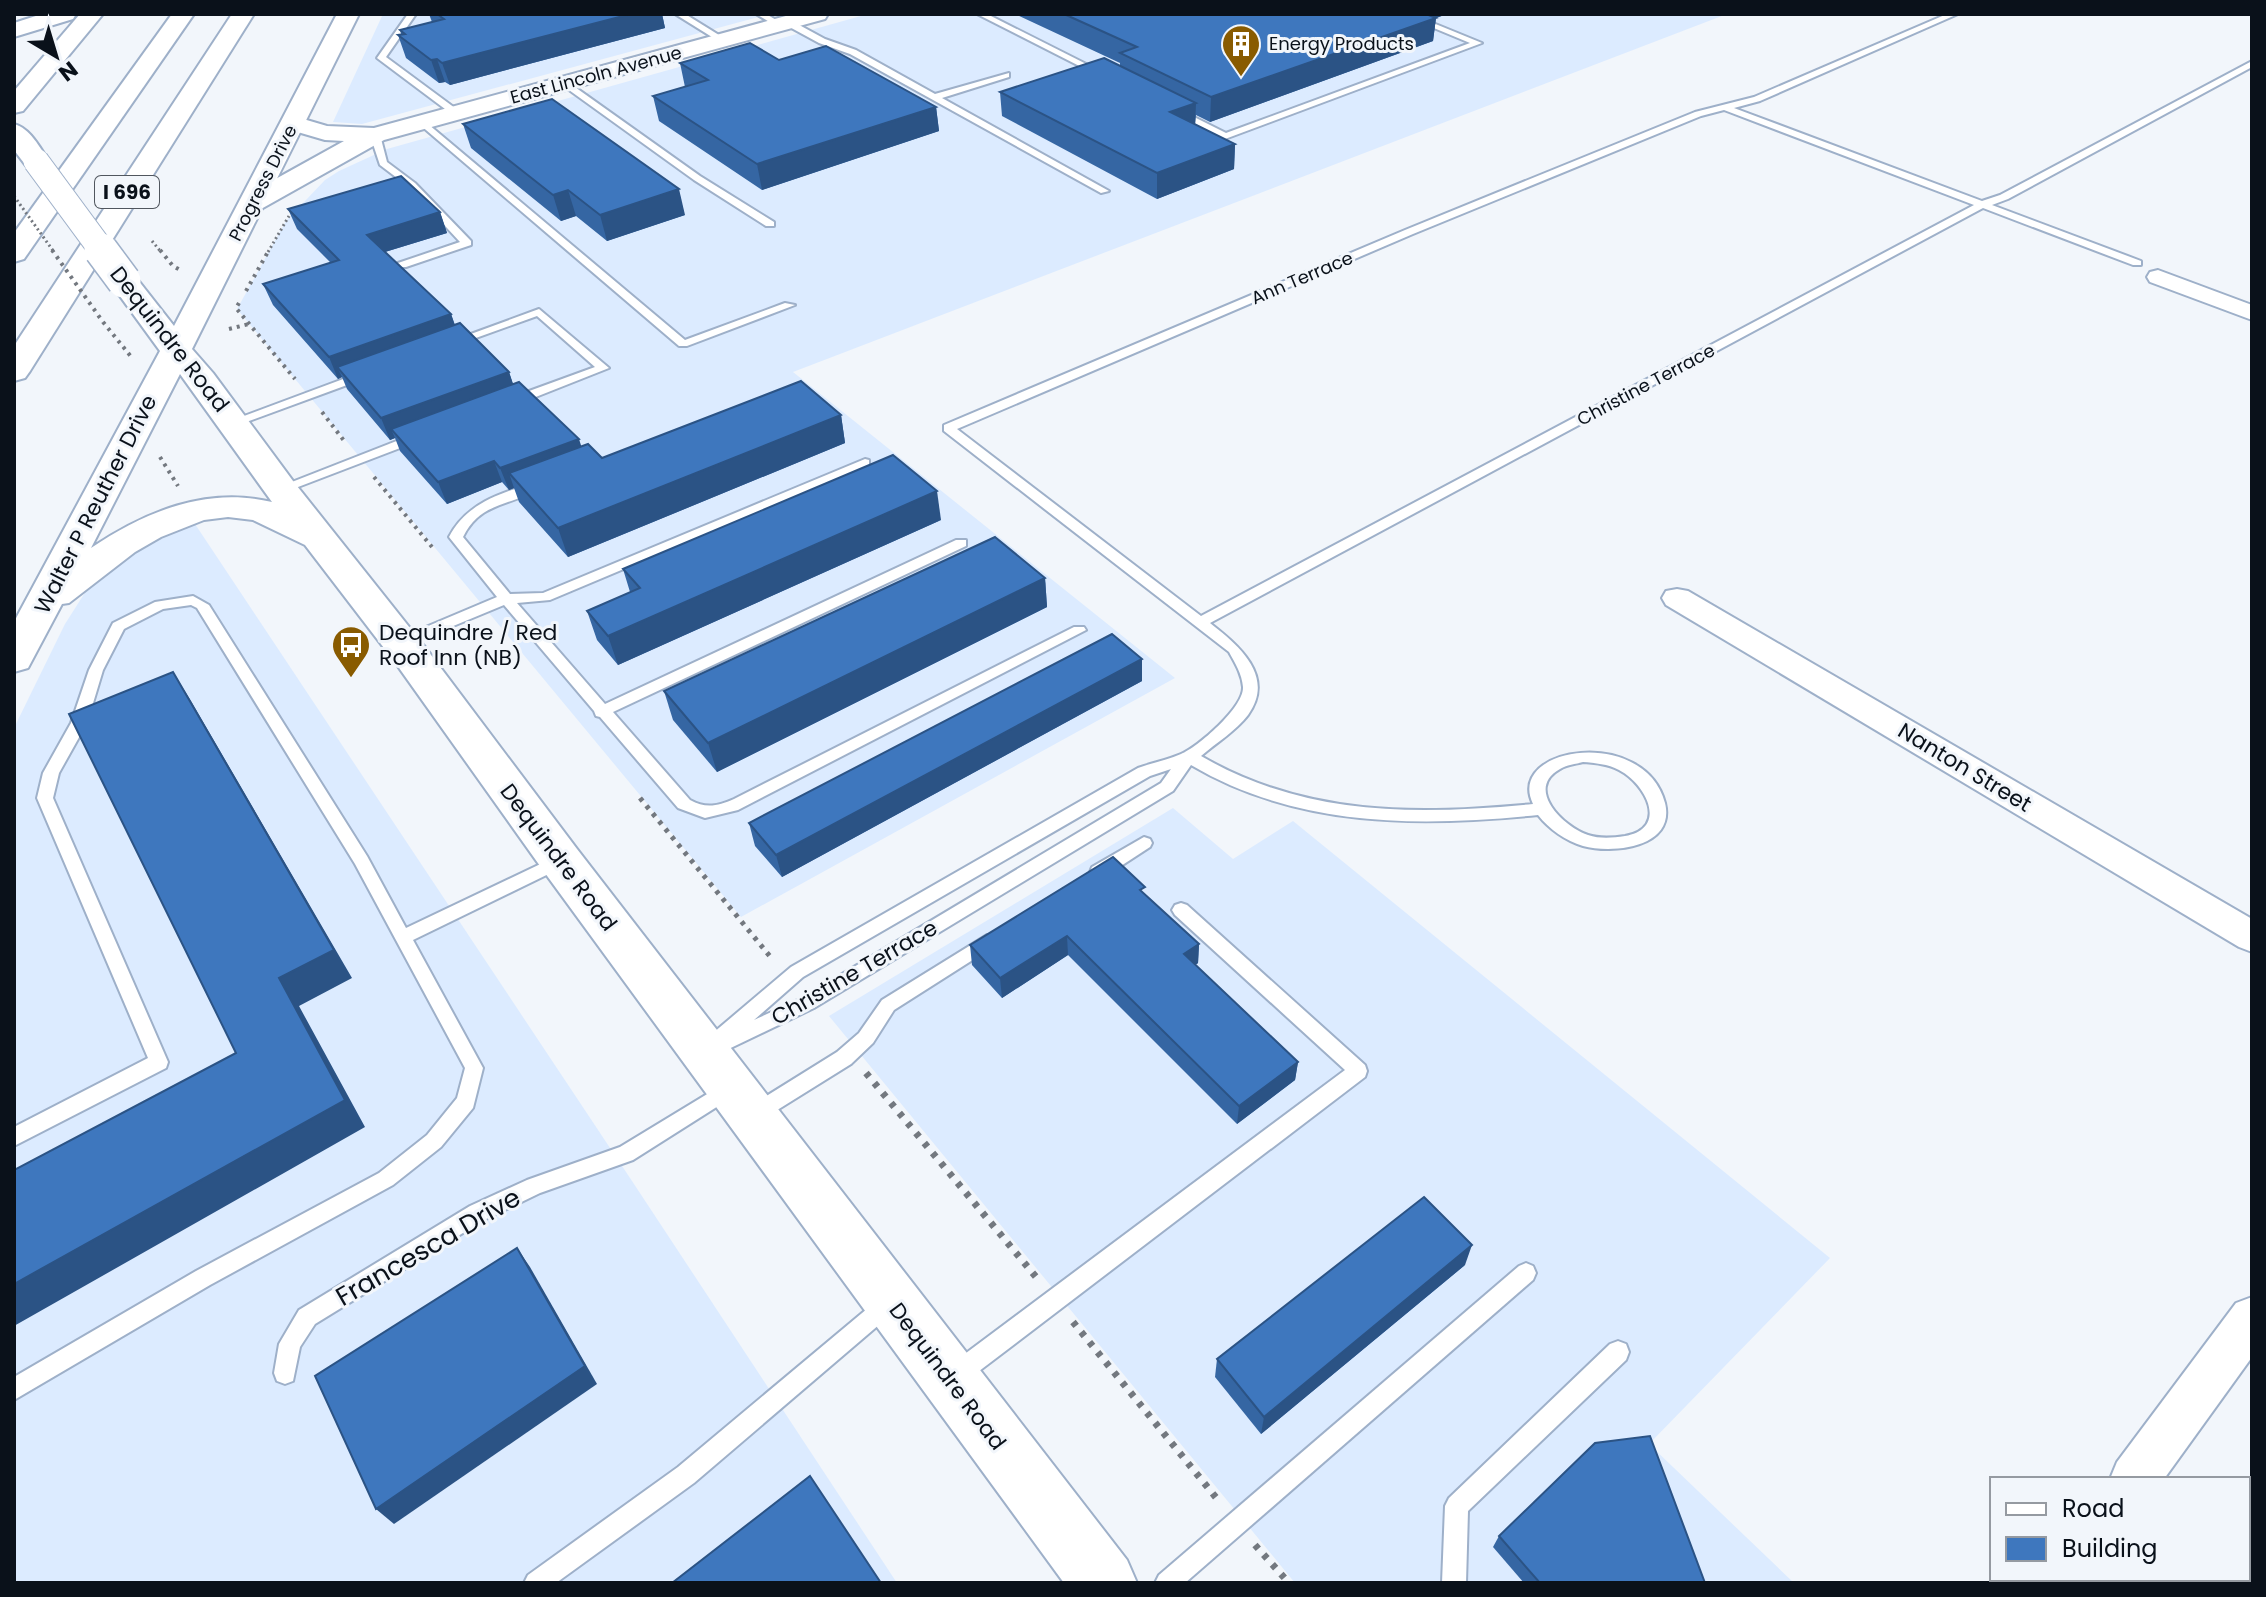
<svg xmlns="http://www.w3.org/2000/svg" width="2266" height="1597" viewBox="0 0 2266 1597" font-family="Poppins,sans-serif">
	<rect width="100%" height="100%" fill="#f2f6fb"/>
	<g fill="#dcebff">
		<polygon points="383,14 770,14 362,124 333,122"/>
		<polygon points="868,14 1727,14 793,372 1175,678 741,917 237,309 286,221 325,180 339,171 387,149"/>
		<polygon points="195,524 632,1181 897,1583 14,1583 14,728 65,624 86,591 116,562 158,538"/>
		<polygon points="1173,808 1233,859 1293,821 1830,1258 1649,1444 1794,1583 1295,1583 829,1016"/>
	</g>
	<g fill="none" stroke-linecap="round" stroke-linejoin="round">
		<g stroke="#9eb0c9" stroke-width="4">
			<g id="service">
				<polygon points="408,14 416,14 386,57 459,111 459,115 453,115 377,58"/>
				<polygon points="675,14 685,14 727,40 720,42"/>
				<polygon points="756,14 766,14 783,24 776,26"/>
				<polygon points="977,14 987,14 1106,74 1099,76"/>
				<polygon points="1400,14 1411,14 1482,43 1225,139 1172,112 1180,110 1226,133 1470,43"/>
				<path d="M1947 14H1958L1760 101 1734 108 1982 201 2000 195 2252 61V67L2008 199 1992 205 2141 261V265H2133L1983 208 1210 623C1238 645 1276 676 1248 715 1236 731 1216 743 1201 756 1306 817 1416 815 1533 804 1505 746 1645 726 1665 803 1676 848 1612 854 1583 846 1566 841 1549 829 1538 815 1419 827 1298 828 1191 765L1173 791 814 1008 714 1056 707 1058 700 1056 698 1050 700 1044 711 1039 713 1033 791 967 1138 768C1152 763 1167 760 1181 754 1198 747 1244 707 1243 687 1242 674 1235 663 1229 652L944 431V425L1405 230 1695 112 1754 97ZM1724 110 1974 205 1201 616 957 429 1413 234 1701 116ZM1583 762C1595 763 1608 764 1619 770 1646 784 1669 828 1625 836 1612 838 1600 839 1588 835 1564 827 1524 789 1560 769 1566 765 1576 764 1583 762ZM1171 769 1161 783 802 998 754 1020 803 977 1150 776Z"/>
				<polygon points="784,20 790,20 825,39 856,50 935,94 1009,73 1009,77 942,98 1109,191 1101,193 850,54 819,43 784,24"/>
				<polygon points="565,80 700,176 774,222 774,226 766,226 694,180 562,85 562,81"/>
				<polygon points="422,119 685,340 785,303 795,305 687,346 679,346 419,124 417,122"/>
				<polygon points="375,132 380,135 387,162 415,183 471,241 471,245 406,267 398,267 398,263 460,242 409,187 380,165 370,135"/>
				<polygon points="539,309 609,368 518,404 510,404 510,398 595,367 537,316 459,344 449,342"/>
				<polygon points="362,372 366,374 366,378 238,425 230,425 228,422"/>
				<polygon points="417,433 423,437 421,440 285,492 275,492 274,489"/>
				<path d="M865 459 869 460V466L550 600 517 603 605 704 956 540H966V546L613 712 690 800C706 809 718 806 734 799L1074 627H1084L1086 630 738 810 705 818 678 808 600 717 596 716 594 711 504 605 405 646H395L393 643 395 640 497 597 449 537C466 504 500 493 534 483L540 487C513 507 481 500 463 537L510 594 543 593Z"/>
				<polygon points="193,596 209,605 367,856 406,928 553,858 565,858 567,862 565,866 413,940 483,1068 473,1108 441,1147 393,1185 210,1285 14,1400 14,1377 196,1271 379,1173 427,1135 457,1098 465,1068 355,864 197,608 191,605 163,609 124,629 103,670 87,723 59,773 53,798 168,1062 166,1068 14,1146 14,1127 148,1058 37,798 43,773 71,723 89,670 113,623 155,602"/>
				<polygon points="1144,837 1150,839 1152,843 1150,847 1104,877 1092,877 1090,872 1092,867"/>
				<polygon points="1181,903 1187,905 1365,1065 1367,1071 1365,1077 966,1381 958,1384 950,1381 947,1373 950,1365 1345,1070 1175,915 1172,910 1175,905"/>
				<polygon points="987,935 993,937 996,942 993,947 894,1010 873,1043 851,1064 761,1120 754,1122 747,1120 744,1114 747,1108 837,1052 859,1033 882,1000"/>
				<polygon points="727,1082 734,1084 736,1090 734,1096 633,1160 540,1193 484,1220 315,1324 300,1347 293,1381 285,1384 277,1381 274,1373 279,1344 299,1310 470,1206 527,1180 620,1147"/>
				<polygon points="1526,1263 1533,1266 1536,1273 1533,1280 1185,1583 1155,1583 1159,1575 1519,1266"/>
				<polygon points="887,1295 894,1298 898,1305 894,1312 694,1483 556,1583 524,1583 528,1575 678,1467 880,1298"/>
				<polygon points="1618,1341 1626,1344 1629,1352 1626,1360 1468,1511 1466,1583 1442,1583 1445,1506 1449,1498 1610,1344"/>
			</g>
		</g>
		<g stroke="#9eb0c9" stroke-width="4">
			<g id="minor">
				<polygon points="2158,270 2252,305 2252,320 2150,282 2147,277 2150,272"/>
				<polygon points="1677,589 1688,591 2252,919 2252,952 2239,947 1666,605 1662,598 1666,591"/>
				<polygon points="2252,1297 2252,1357 2164,1479 2110,1479 2117,1462 2236,1303"/>
				<polygon points="2032,1579 2084,1579 2083,1583 2031,1583"/>
			</g>
		</g>
		<g stroke="#9eb0c9" stroke-width="4">
			<polygon id="tertiary" points="793,14 828,14 825,19 384,140 261,209 243,209 239,203 243,197 344,141 325,140 284,128 281,123 284,118 293,116 327,126 374,128"/>
		</g>
		<g stroke="#9eb0c9" stroke-width="4">
			<g id="secondary">
				<polygon points="42,14 76,14 73,19 14,37 14,23"/>
				<polygon points="80,14 103,14 23,111 14,113 14,91"/>
				<path d="M337 14H359L192 349 213 373 293 481 425 647 577 849 1127 1560 1137 1583H1064L545 873 397 665 305 545 253 520 228 517 204 520 161 537 135 552 69 603 62 604 28 668 14 672V622L160 351 109 281 114 275 124 272 134 275 174 326ZM180 374 272 502C206 486 145 512 91 548Z"/>
				<path d="M14 124C30 128 40 148 49 161L45 167H27L14 150Z"/>
			</g>
		</g>
		<g stroke="#9eb0c9" stroke-width="4">
			<g id="motorway">
				<polygon points="172,14 194,14 24,259 14,262 14,233"/>
				<polygon points="232,14 254,14 30,371 25,378 14,381 14,346"/>
			</g>
		</g>
		<g stroke="#73787f" stroke-width="3" stroke-dasharray="2 3" stroke-linecap="butt">
			<polyline points="152,241 161,252"/>
			<polyline points="268,252 289,216"/>
		</g>
		<g stroke="#73787f" stroke-width="4" stroke-dasharray="3 5" stroke-linecap="butt">
			<polyline points="160,250 173,266 182,271"/>
			<polyline points="246,291 269,250"/>
			<polyline points="239,303 236,308 295,379"/>
			<polyline points="103,322 133,359"/>
			<polyline points="229,329 249,324"/>
			<polyline points="322,412 345,442"/>
			<polyline points="160,457 178,486"/>
			<polyline points="374,477 432,547"/>
		</g>
		<polyline stroke="#73787f" stroke-width="5" stroke-dasharray="4 6" stroke-linecap="butt" points="640,798 773,960"/>
		<g stroke="#73787f" stroke-width="7" stroke-dasharray="5 8" stroke-linecap="butt">
			<polyline points="866,1073 1036,1277"/>
			<polyline points="1073,1322 1218,1500"/>
			<polyline points="1255,1545 1289,1583"/>
		</g>
		<use href="#service" fill="#fff" fill-rule="evenodd"/>
		<use href="#minor" fill="#fff" fill-rule="evenodd"/>
		<use href="#tertiary" fill="#fff" fill-rule="evenodd"/>
		<use href="#secondary" fill="#fff" fill-rule="evenodd"/>
		<use href="#motorway" fill="#fff" fill-rule="evenodd"/>
		<g stroke="#9eb0c9" stroke-width="27" stroke-linecap="butt">
			<polyline id="secondary-bridge-far1" points="36,161 103,252"/>
		</g>
		<g stroke="#9eb0c9" stroke-width="36" stroke-linecap="butt">
			<polyline id="secondary-bridge" points="101,250 124,281"/>
		</g>
		<polyline stroke="#73787f" stroke-width="3" stroke-dasharray="2 3" stroke-linecap="butt" points="14,196 54,252"/>
		<polyline stroke="#73787f" stroke-width="4" stroke-dasharray="3 5" stroke-linecap="butt" points="52,250 103,322"/>
		<use href="#secondary-bridge-far1" stroke="#fff" stroke-width="25"/>
		<use href="#secondary-bridge" stroke="#fff" stroke-width="33"/>
	</g>
	<g fill="#3566a3">
		<polygon points="429,14 662,14 665,28 450,85 445,82 439,83 406,58 398,35 401,34 400,30 432,22"/>
		<polygon points="1015,14 1447,14 1436,18 1433,41 1210,122 1196,115 1195,124 1235,144 1234,169 1157,199 1002,116 1000,92 1120,65 1120,63"/>
		<polygon points="779,60 936,107 939,131 762,190 659,121 653,96 685,87 680,63"/>
		<polygon points="463,124 685,215 607,241 576,216 561,221 471,148"/>
		<polygon points="288,209 440,212 447,233 385,252 451,314 455,325 509,372 513,384 581,447 602,458 841,415 845,443 568,557 519,502 514,488 509,490 502,482 447,504 400,451 395,438 390,440 347,389 342,377 338,379 273,305 263,284 331,263 297,229"/>
		<polygon points="941,520 618,665 597,640 587,611 630,592 623,569"/>
		<polygon points="1045,578 1047,607 717,772 673,720 664,691"/>
		<polygon points="1142,659 1142,681 782,877 755,846 749,823"/>
		<polygon points="1145,894 1199,944 1198,963 1195,965 1298,1062 1295,1080 1237,1124 1068,955 1002,998 972,965 970,945"/>
		<polygon points="1465,1265 1261,1434 1215,1377 1217,1359"/>
		<polygon points="1499,1536 1705,1583 1524,1583 1493,1547"/>
	</g>
	<g fill="#2b5385">
		<polygon points="631,14 662,14 665,28 450,85 442,63"/>
		<polygon points="1433,14 1447,14 1436,18 1433,41 1210,122 1211,97 1432,19"/>
		<polygon points="437,59 445,82 439,83 431,60"/>
		<polygon points="1196,103 1195,127 1170,112"/>
		<polygon points="936,107 939,131 762,190 757,164"/>
		<polygon points="1235,144 1234,169 1157,199 1157,173"/>
		<polygon points="679,189 685,215 607,241 600,215"/>
		<polygon points="568,190 576,216 561,221 553,195"/>
		<polygon points="440,212 447,233 375,255 367,235"/>
		<polygon points="451,314 458,335 337,367 342,377 338,379 329,357"/>
		<polygon points="509,372 516,393 391,429 395,438 390,440 381,418"/>
		<polygon points="841,415 845,443 568,557 558,528"/>
		<polygon points="579,439 586,461 509,473 514,488 509,490 500,468"/>
		<polygon points="494,461 502,482 447,504 438,482"/>
		<polygon points="937,491 941,520 618,665 608,636"/>
		<polygon points="1045,578 1047,607 717,772 708,743"/>
		<polygon points="1142,659 1142,681 782,877 776,855"/>
		<polygon points="173,672 191,701 352,978 299,1006 365,1127 14,1326 14,1284 345,1100 279,978"/>
		<polygon points="1067,936 1068,955 1002,998 1000,978"/>
		<polygon points="1199,944 1198,963 1183,974 1184,954"/>
		<polygon points="1298,1062 1295,1080 1237,1124 1239,1106"/>
		<polygon points="1472,1245 1465,1265 1261,1434 1264,1417"/>
		<polygon points="517,1248 530,1267 597,1384 394,1524 376,1509"/>
	</g>
	<g fill="#3e77be" stroke="#2b5385" stroke-width="2">
		<polygon points="437,14 631,14 442,63 437,59 431,60 398,35 405,34 400,30 444,19"/>
		<polygon points="1064,14 1426,14 1436,18 1211,97 1120,53 1137,47"/>
		<polygon points="750,43 779,60 826,46 936,107 757,164 653,96 708,80 680,63"/>
		<polygon points="1104,58 1196,103 1170,112 1235,144 1157,173 1000,92"/>
		<polygon points="552,99 679,189 600,215 568,190 553,195 463,124"/>
		<polygon points="401,176 440,212 367,235 451,314 329,357 263,284 339,260 288,209"/>
		<polygon points="460,323 509,372 381,418 337,367"/>
		<polygon points="801,381 841,415 558,528 509,473 588,444 602,458"/>
		<polygon points="519,382 579,439 500,468 494,461 438,482 391,429"/>
		<polygon points="893,455 937,491 608,636 587,611 640,588 623,569"/>
		<polygon points="995,537 1045,578 708,743 664,691"/>
		<polygon points="1112,634 1142,659 776,855 749,823"/>
		<polygon points="173,672 334,950 279,978 345,1100 14,1284 14,1170 236,1053 69,714"/>
		<polygon points="1113,857 1145,887 1140,890 1199,944 1184,954 1298,1062 1239,1106 1067,936 1000,978 970,945"/>
		<polygon points="1424,1197 1472,1245 1264,1417 1217,1359"/>
		<polygon points="517,1248 585,1366 376,1509 315,1376"/>
		<polygon points="1650,1436 1705,1583 1540,1583 1499,1536 1595,1443"/>
		<polygon points="810,1476 881,1583 672,1583"/>
	</g>
	<defs>
		<g id="building-pin" transform="scale(2)"><path d="M0 17L-7.5 6A9.5 9.5 0 1 1 7.5 6Z" fill="#895b00" stroke="#f2f6fb"/><path d="M-4-6H4V6H1V3H-1V6H-4ZM-2.5-4.3h1.7v1.8h-1.7ZM.8-4.3h1.7v1.8H.8ZM-2.5-1h1.7V.8h-1.7ZM.8-1h1.7V.8H.8Z" fill="#fff"/></g>
		<g id="bus-pin" transform="scale(2)"><path d="M0 17L-7.5 6A9.5 9.5 0 1 1 7.5 6Z" fill="#895b00" stroke="#f2f6fb"/><path d="M-5-6H5V4H4V6H2V4H-2V6H-4V4H-5ZM-3.5-4V0h7V-4ZM-3.5 1.2v1.5H-2V1.2ZM2 1.2v1.5H3.5V1.2Z" fill="#fff"/></g>
	</defs>
	<g fill-rule="evenodd">
		<use href="#building-pin" x="1241" y="44"/>
		<use href="#bus-pin" x="351" y="645"/>
	</g>
	<g text-anchor="middle" stroke-width="6" stroke-linejoin="round" paint-order="stroke">
		<g font-size="18" fill="#0a111a" stroke="#f2f6fb" text-anchor="start">
			<text x="1269" y="50">Energy Products</text>
		</g>
		<g font-size="18" fill="#0a111a" stroke="#f2f6fb">
			<text transform="translate(596 75) rotate(-15)" y="6">East Lincoln Avenue</text>
			<text transform="translate(263 183) rotate(-63)" y="6">Progress Drive</text>
			<text transform="translate(1302 278) rotate(-23)" y="6">Ann Terrace</text>
			<text transform="translate(1646 385) rotate(-28)" y="6">Christine Terrace</text>
		</g>
		<rect fill="#f2f6fb" stroke="#50565e" stroke-width="2" x="95" y="176" width="64" height="32" rx="6"/>
		<g font-size="20" font-weight="bold" fill="#0a111a">
			<text x="127" y="199">I 696</text>
		</g>
		<g font-size="22" fill="#0a111a" stroke="#f2f6fb">
			<text transform="translate(170 339) rotate(52)" y="8">Dequindre Road</text>
			<text transform="translate(95 504) rotate(-63)" y="8">Walter P Reuther Drive</text>
			<text transform="translate(1965 767) rotate(31)" y="8">Nanton Street</text>
			<text transform="translate(559 857) rotate(53)" y="8">Dequindre Road</text>
			<text transform="translate(854 972) rotate(-30)" y="8">Christine Terrace</text>
			<text transform="translate(948 1376) rotate(53)" y="8">Dequindre Road</text>
		</g>
		<g font-size="22" fill="#0a111a" stroke="#f2f6fb" text-anchor="start">
			<text x="379" y="640">Dequindre / Red<tspan x="379" dy="25">Roof Inn (NB)</tspan></text>
		</g>
		<g font-size="26" fill="#0a111a" stroke="#f2f6fb">
			<text transform="translate(428 1247) rotate(-30)" y="9">Francesca Drive</text>
		</g>
	</g>
	<rect width="2266" height="1597" fill="none" stroke="#0a111a" stroke-width="32"/>
	<rect x="1990" y="1477" width="260" height="104" fill="#f2f6fb" stroke="#959aa1" stroke-width="2"/>
	<rect x="2006" y="1503" width="40" height="12" fill="#ffffff" stroke="#959aa1" stroke-width="2"/>
	<text x="2062" y="1517" font-size="24" fill="#0a111a">Road</text>
	<rect x="2006" y="1537" width="40" height="24" fill="#3e77be" stroke="#959aa1" stroke-width="2"/>
	<text x="2062" y="1557" font-size="24" fill="#0a111a">Building</text>
	<g transform="translate(56 56) rotate(142)" stroke="#f2f6fb" stroke-width="6" paint-order="stroke">
	<path d="M0-6L14 30L0 20L-14 30Z" fill="#0a111a"/>
	<text y="-12" font-size="22" font-weight="bold" text-anchor="middle" fill="#0a111a">N</text>
	</g>
</svg>
